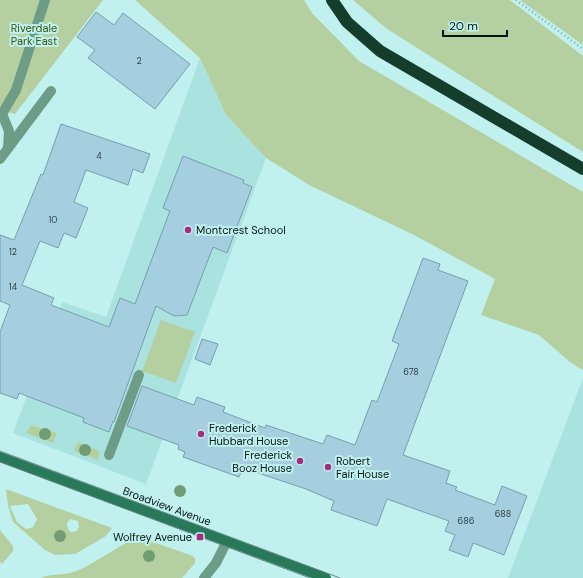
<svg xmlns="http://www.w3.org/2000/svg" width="583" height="578" viewBox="0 0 583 578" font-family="'DM Sans',sans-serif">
	<rect width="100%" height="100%" fill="#c1f1ef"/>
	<g fill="#aae2e0">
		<polygon points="200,58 226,115 266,158 146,484 13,433 62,302 106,317"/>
		<polygon points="583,378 583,578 508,578"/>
	</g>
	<g fill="#b4d0a1" fill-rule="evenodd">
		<polygon points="0,0 103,0 15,114 0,110"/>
		<polygon points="135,0 304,0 312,13 359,61 583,192 583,370 571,363 539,335 481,315 495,279 414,235 309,185 266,158 226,115 200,58"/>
		<polygon points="353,0 510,0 583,56 583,152 387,29"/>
		<polygon points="520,0 583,0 583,45"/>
		<polygon points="161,320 195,332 176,383 142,371"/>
		<polygon points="31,425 57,433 53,443 26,433"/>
		<polygon points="78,442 100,451 98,460 74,451"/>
		<path d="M6 489 112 528 106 536 75 554 55 555 45 550 13 522 8 506ZM28 504 37 519 33 527 26 529 17 522 10 506ZM70 519 78 521 79 527 77 531 71 532 68 529 67 523Z"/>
		<polygon points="0,530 13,546 13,551 2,564 0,562"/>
		<path d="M139 537 193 556 195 559V563L182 578H41C47 574 64 575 74 572 97 563 116 546 139 537Z"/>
	</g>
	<g fill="#a5cedf" stroke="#779fae">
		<polygon points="96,12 114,25 123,13 190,64 155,109 88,58 95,50 77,37"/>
		<polygon points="61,124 150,154 143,173 133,169 128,185 86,170 74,202 88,208 76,238 64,233 58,248 40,241 22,285 54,298 51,305 109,327 120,298 135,304 170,211 163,208 183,156 244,180 243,183 252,187 227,253 213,247 187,315 174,316 156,306 114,422 113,421 109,432 83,422 84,418 19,393 17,399 0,393 0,332 10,305 0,301 0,235 14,240 41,174 43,175"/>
		<polygon points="423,258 440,264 438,270 468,281 403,455 450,471 446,483 457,487 455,490 495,505 502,486 527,496 504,555 473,543 468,557 449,550 455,535 445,531 449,521 387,499 377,526 331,510 334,501 306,489 243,468 239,477 183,457 185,452 178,449 179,445 127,426 142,386 194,405 197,397 225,407 223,412 265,428 266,425 323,444 327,435 355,445 372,400 377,402 399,344 392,341"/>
		<polygon points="202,339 218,344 210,365 195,359"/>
	</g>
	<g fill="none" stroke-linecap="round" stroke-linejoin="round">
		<polyline stroke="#83a9a7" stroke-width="2.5" stroke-dasharray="1 3" stroke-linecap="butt" points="516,0 583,49"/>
		<polyline stroke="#6d9d86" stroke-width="10" points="8,148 9,131 2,114 16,90 45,0"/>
		<polyline stroke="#6d9d86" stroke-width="10" points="109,455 139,375"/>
		<g stroke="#6d9d86" stroke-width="10">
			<polyline points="0,159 51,91"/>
			<polyline points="204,578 216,563 227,541"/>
		</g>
		<polyline stroke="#277959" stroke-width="10" points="0,457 326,578"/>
		<polyline stroke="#143d2c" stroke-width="12" points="332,0 347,22 380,51 583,169"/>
		<g stroke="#668886" stroke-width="1">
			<polyline points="0,451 340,578"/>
			<polyline points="0,462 310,578"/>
		</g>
	</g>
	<g fill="#729c73">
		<circle cx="45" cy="434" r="6"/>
		<circle cx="85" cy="450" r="6"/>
		<circle cx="180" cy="491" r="6"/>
		<circle cx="60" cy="536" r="6"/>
		<circle cx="149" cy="556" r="6"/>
	</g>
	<g fill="#a72a7c" stroke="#c1f1ef" stroke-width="1.5">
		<circle cx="188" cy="230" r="4"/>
		<circle cx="201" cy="434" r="4"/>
		<circle cx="300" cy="461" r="4"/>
		<circle cx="328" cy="467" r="4"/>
		<rect x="196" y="533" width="8" height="8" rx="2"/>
	</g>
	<g text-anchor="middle" stroke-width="4" stroke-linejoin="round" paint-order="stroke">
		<g font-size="9" fill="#2c4247">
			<text x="139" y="64">2</text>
			<text x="99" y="159">4</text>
			<text x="53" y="223">10</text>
			<text x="13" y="255">12</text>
			<text x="13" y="290">14</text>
			<text x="411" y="375">678</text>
			<text x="503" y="517">688</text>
			<text x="466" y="524">686</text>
		</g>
		<g font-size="11" fill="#32570e" stroke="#c1f1ef">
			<text x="34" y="32">Riverdale<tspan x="34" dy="13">Park East</tspan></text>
		</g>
		<g font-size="11" fill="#031414" stroke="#c1f1ef" text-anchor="start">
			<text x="196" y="234">Montcrest School</text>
			<text x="209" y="432">Frederick<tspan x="209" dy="13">Hubbard House</tspan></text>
			<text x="292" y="459" text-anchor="end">Frederick<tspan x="292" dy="13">Booz House</tspan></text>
			<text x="336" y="465">Robert<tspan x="336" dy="13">Fair House</tspan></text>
			<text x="192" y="541" text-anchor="end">Wolfrey Avenue</text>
		</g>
		<g font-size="11" fill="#031414" stroke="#c1f1ef">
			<text transform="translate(167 506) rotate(20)" y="4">Broadview Avenue</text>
		</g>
	</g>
	<path d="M443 30v6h64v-6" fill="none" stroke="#031414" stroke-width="2"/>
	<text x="449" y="30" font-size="12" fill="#031414" stroke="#c1f1ef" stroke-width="3" paint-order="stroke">20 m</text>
</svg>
